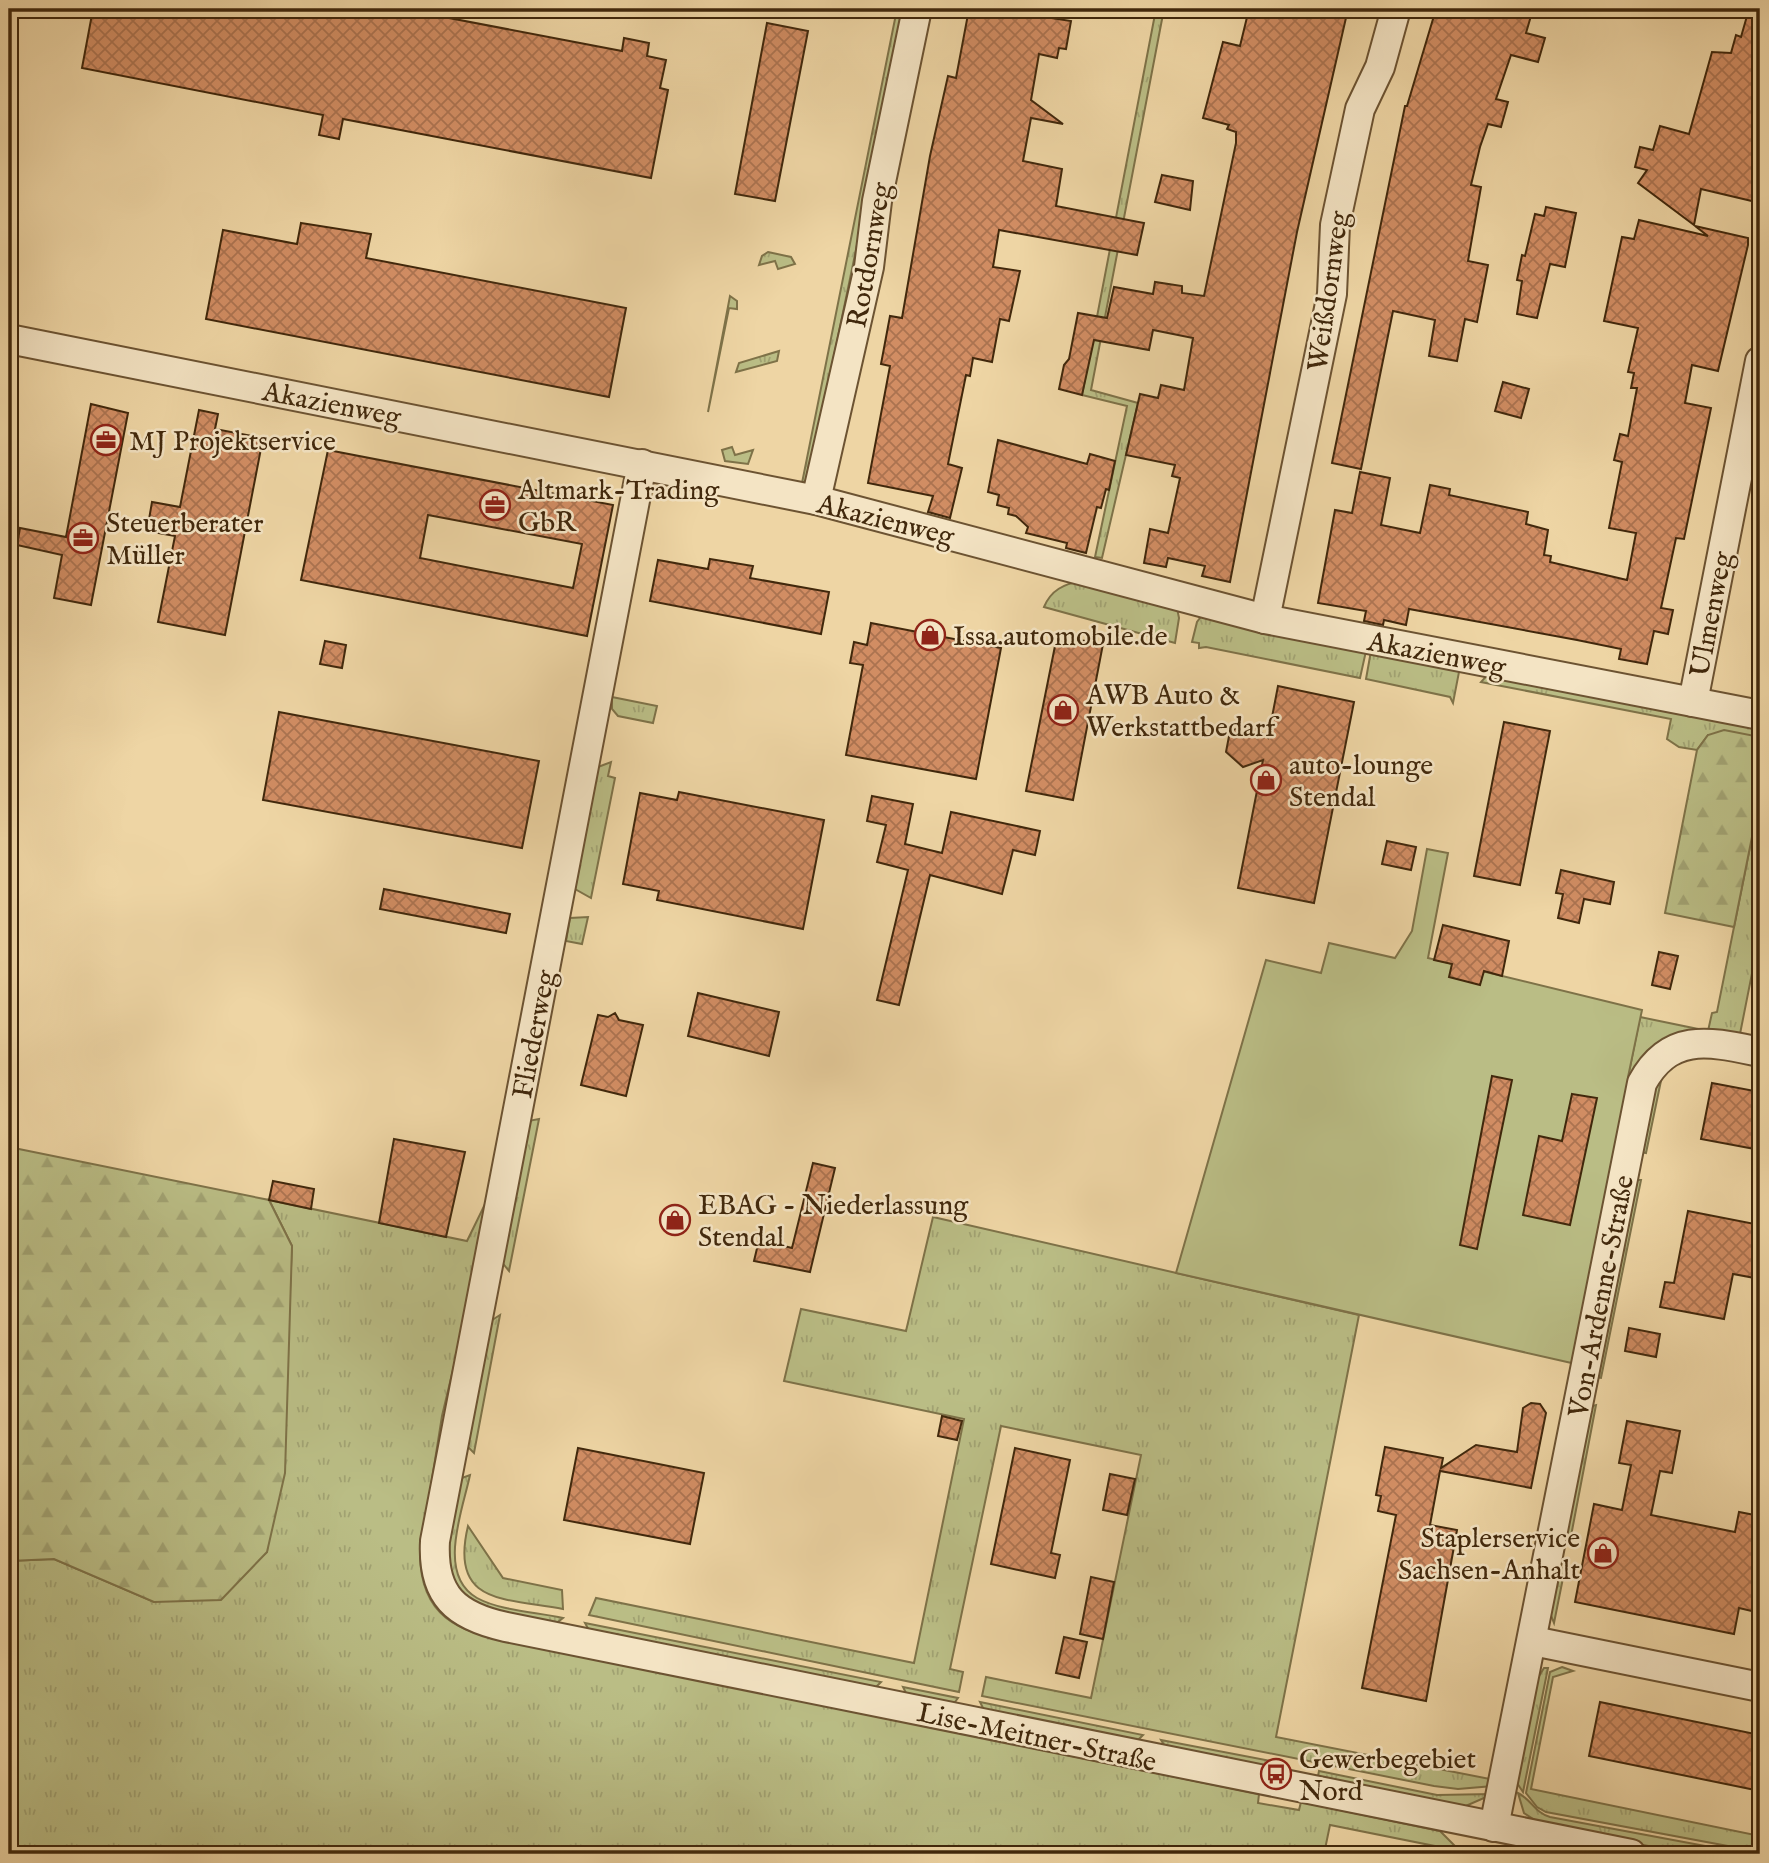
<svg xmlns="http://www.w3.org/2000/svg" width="1769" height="1863" viewBox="0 0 1769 1863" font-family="'IM FELL English',serif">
	<defs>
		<pattern id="grass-tufts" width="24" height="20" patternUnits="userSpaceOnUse" patternTransform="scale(1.75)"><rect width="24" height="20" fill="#babd85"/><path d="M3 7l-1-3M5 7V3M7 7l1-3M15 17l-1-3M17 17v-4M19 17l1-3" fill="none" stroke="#a1a272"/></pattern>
		<pattern id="forest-firs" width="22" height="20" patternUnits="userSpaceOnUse" patternTransform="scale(1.75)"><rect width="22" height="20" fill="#babd85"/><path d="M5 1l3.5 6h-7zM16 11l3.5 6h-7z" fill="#a1a272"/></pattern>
		<pattern id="building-cross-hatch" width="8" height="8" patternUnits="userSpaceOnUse" patternTransform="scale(1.75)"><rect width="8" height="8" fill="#d18d63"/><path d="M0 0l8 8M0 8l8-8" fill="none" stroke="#ab7350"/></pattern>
	</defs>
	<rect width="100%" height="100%" fill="#eed5a4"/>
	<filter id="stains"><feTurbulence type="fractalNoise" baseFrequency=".00286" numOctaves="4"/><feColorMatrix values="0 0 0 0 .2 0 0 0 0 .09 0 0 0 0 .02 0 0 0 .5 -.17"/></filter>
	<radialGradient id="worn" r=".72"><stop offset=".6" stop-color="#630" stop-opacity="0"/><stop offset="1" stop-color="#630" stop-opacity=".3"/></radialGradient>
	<g fill="url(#grass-tufts)" stroke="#7e7248" stroke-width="2">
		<polygon points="897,9 906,9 808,481 802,483"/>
		<polygon points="1156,9 1164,9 1091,390 1138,403 1102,558 1095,557 1127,406 1082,395"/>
		<polygon points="768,252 791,257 795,264 778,269 775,261 759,265 762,256"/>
		<polygon points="730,296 737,301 737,309 729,308 708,412"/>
		<polygon points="779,351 777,361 736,372 739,363"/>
		<polygon points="732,447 735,455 753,450 748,464 725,461 722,450"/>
		<path d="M1081 581 1177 608 1179 618 1175 643 1044 607C1051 590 1064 584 1081 581Z"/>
		<polygon points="1203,614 1366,651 1360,678 1206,647 1199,648 1199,643 1192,642 1197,622"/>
		<polygon points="1371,651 1455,666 1459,672 1453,703 1450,697 1366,679"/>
		<polygon points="1489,673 1760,726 1760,737 1708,735 1697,750 1679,747 1667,739 1671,719 1481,682"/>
		<polygon points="612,697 657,706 653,723 618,716 612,709"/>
		<polygon points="611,762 608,776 615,778 591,898 575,889 598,767"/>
		<polygon points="1760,797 1760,933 1739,1039 1698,1031 1631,1081 1628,1077 1640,1017 1708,1031 1712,1013 1717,1012"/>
		<polygon points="588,917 582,944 566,941 570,918"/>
		<polygon points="1663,1071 1646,1153 1640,1152 1648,1096"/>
		<polygon points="539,1119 509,1271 501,1261 528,1121"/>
		<polygon points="1635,1180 1641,1180 1601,1378 1594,1377"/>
		<path d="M489 1196 472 1290 442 1416 420 1555C421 1617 458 1631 510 1642L1259 1794 1258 1803 1299 1810 1301 1802 1440 1831 1460 1851 1330 1825 1324 1854H9V1561L54 1559 154 1602 247 1570 267 1552 289 1312 292 1246 269 1200 467 1241Z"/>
		<polygon points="933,1217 1359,1315 1276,1737 1495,1780 1493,1786 1458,1789 1434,1786 982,1696 986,1677 1091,1698 1141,1455 1001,1426 950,1669 963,1672 959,1692 589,1615 596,1598 914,1663 964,1419 784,1381 801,1309 906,1331"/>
		<polygon points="500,1315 474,1453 466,1445 489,1322"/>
		<polygon points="1596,1405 1571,1536 1563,1533 1588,1407"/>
		<path d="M470 1475C463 1509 436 1575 477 1598 501 1611 537 1612 563 1618L554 1625C533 1621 509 1619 489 1612 427 1590 449 1526 459 1479Z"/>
		<path d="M468 1526 503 1578 562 1590 563 1609C505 1598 449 1605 468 1526Z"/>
		<polygon points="1565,1568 1554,1623 1550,1613 1557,1569"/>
		<polygon points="585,1623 881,1682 873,1690 590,1632"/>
		<polygon points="1562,1667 1573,1671 1553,1677 1531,1789 1760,1836 1760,1852 1546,1812 1537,1807 1526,1793 1550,1672"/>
		<polygon points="1544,1668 1548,1668 1523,1792 1517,1783 1534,1684"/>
		<polygon points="903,1687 958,1698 952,1706 908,1697"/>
		<polygon points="980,1702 1143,1735 1135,1743 985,1712"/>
		<polygon points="1161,1740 1276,1762 1274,1772 1167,1750"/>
		<polygon points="1319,1771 1437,1795 1493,1794 1459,1809 1317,1781"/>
		<path d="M1518 1793C1531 1799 1535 1813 1550 1817L1748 1854H1690L1544 1826 1524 1813Z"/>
	</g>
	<g fill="url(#forest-firs)" stroke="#7e7248" stroke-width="2">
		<polygon points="1724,730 1760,737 1760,797 1734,927 1665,913 1697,750 1708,735"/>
		<polygon points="9,1147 269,1200 292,1246 285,1473 267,1552 221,1600 154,1602 54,1559 9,1561"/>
	</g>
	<polygon fill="#babd85" stroke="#7e7248" stroke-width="2" points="1427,849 1448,853 1428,958 1642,1010 1628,1077 1631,1081 1576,1364 1176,1273 1266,960 1321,973 1329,943 1395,958 1412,931"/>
	<g fill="url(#building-cross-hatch)" stroke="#41280c" stroke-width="2" fill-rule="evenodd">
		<polygon points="93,9 402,9 622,51 624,38 649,43 647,56 666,60 660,88 668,90 651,178 343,119 339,139 319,135 323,115 82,68"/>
		<polygon points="969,9 1022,12 1023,9 1053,9 1051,18 1071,21 1066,49 1059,48 1057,58 1039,54 1031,100 1063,124 1031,118 1023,161 1062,169 1056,206 1144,223 1137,255 999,230 993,267 1020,271 1009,321 1000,319 992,362 973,358 970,376 966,375 948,464 962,468 950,518 928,512 933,496 868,483 890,366 881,364 890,316 902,318 930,156 948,76 956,78"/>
		<polygon points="1249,9 1348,9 1297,232 1230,582 1202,576 1205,566 1168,558 1166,567 1144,563 1150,529 1168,533 1180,478 1172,476 1175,465 1126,455 1140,394 1158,398 1161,385 1184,390 1193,338 1153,330 1149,350 1094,340 1082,395 1059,389 1064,365 1069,359 1078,313 1107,318 1114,287 1153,294 1155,282 1182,286 1182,293 1204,296 1236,143 1236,132 1227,129 1229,125 1203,118 1223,42 1240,46"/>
		<polygon points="1436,9 1533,9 1526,33 1545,38 1538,62 1511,55 1496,99 1508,102 1501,127 1488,124 1480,147 1471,185 1481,187 1468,261 1488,265 1477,322 1465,319 1457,361 1429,356 1435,320 1393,311 1361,469 1332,463 1405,106 1407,106"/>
		<polygon points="1749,9 1760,9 1760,186 1756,202 1701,189 1694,225 1638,183 1647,170 1635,167 1640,147 1653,150 1660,126 1689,134 1712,52 1731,53 1736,35 1741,37"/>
		<polygon points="767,23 808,31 775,201 735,194"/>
		<polygon points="1162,175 1193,181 1190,210 1155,202"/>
		<polygon points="1546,207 1576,213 1565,267 1550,264 1537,318 1517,314 1522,281 1517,280 1522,255 1525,256 1535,214 1544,216"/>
		<polygon points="1639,220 1708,236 1695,226 1748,238 1748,245 1718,371 1692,365 1685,403 1711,408 1684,539 1676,538 1661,608 1673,610 1668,634 1654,631 1647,664 1619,659 1621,649 1577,640 1409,609 1406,625 1384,620 1383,625 1364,621 1366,611 1318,603 1335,510 1352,513 1360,472 1390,478 1381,525 1420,533 1430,485 1450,489 1449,495 1528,512 1526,524 1548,530 1544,555 1551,556 1550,562 1627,580 1636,533 1609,528 1622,462 1614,460 1620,434 1628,436 1637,388 1631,388 1634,373 1628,372 1638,328 1604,321 1622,237 1634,239"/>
		<polygon points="301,223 371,234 366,258 626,308 609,397 206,319 223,230 297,244"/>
		<polygon points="1503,382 1529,389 1521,418 1495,411"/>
		<polygon points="91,404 128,413 91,605 54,598 62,555 17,545 20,528 66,537"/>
		<polygon points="199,410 218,414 215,429 263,438 225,635 158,622 175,536 147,531 152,502 180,507"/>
		<polygon points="998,440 1087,464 1090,454 1115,461 1109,490 1106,489 1101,508 1097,507 1086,553 1066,548 1067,543 1026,533 1028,527 1016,516 1008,514 1009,508 997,505 999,495 988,492"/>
		<path d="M328 450 613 505 587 636 301 580ZM428 515 582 544 573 588 420 558Z"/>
		<polygon points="710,559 753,566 750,578 829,592 821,634 650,601 658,560 708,569"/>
		<polygon points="871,623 1001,648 976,779 846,755 863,665 850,663 854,642 867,645"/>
		<polygon points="1057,636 1103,644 1073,800 1026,791"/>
		<polygon points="325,641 346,645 342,668 320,664"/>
		<polygon points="1278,686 1354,702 1314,903 1238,888 1263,760 1243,767 1226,752 1230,731 1251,724 1268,738"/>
		<polygon points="279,712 539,761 522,848 263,800"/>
		<polygon points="1504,722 1550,731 1520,885 1474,876"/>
		<polygon points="679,792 824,820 803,929 657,900 659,891 623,884 640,793 677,800"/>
		<polygon points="872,796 913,804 905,844 942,853 951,812 1040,831 1035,855 1013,850 1002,894 930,875 899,1005 877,1000 908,870 877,862 886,825 867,821"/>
		<polygon points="1387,841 1416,847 1411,870 1382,864"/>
		<polygon points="1561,870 1614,882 1610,904 1584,899 1579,923 1558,918 1563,894 1556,893"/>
		<polygon points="384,889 510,914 506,933 380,909"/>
		<polygon points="1443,925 1509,941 1502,976 1484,971 1480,985 1449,977 1452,964 1434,960"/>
		<polygon points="1659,952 1678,956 1670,989 1652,985"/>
		<polygon points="698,993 779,1012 769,1056 688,1036"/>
		<polygon points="615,1013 619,1020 643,1025 626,1096 581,1085 598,1015 608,1017"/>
		<polygon points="1492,1076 1512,1080 1477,1249 1460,1245"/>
		<polygon points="1712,1083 1760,1092 1760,1150 1701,1139"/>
		<polygon points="1572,1094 1597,1098 1570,1225 1523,1215 1539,1136 1562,1141"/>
		<polygon points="394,1139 465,1152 446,1237 379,1223"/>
		<polygon points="813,1163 835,1168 810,1272 754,1261 759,1240 792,1248"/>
		<polygon points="273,1181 314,1189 311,1209 269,1200"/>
		<polygon points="1688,1211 1760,1225 1760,1279 1733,1274 1724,1319 1660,1307 1665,1282 1674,1283"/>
		<polygon points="1629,1328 1660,1334 1656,1357 1625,1351"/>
		<polygon points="1531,1403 1540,1404 1546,1413 1531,1488 1440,1471 1430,1525 1457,1530 1426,1701 1362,1688 1396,1515 1378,1511 1381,1496 1376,1495 1385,1447 1443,1458 1441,1468 1476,1445 1517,1452 1523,1408"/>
		<polygon points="942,1416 962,1421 957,1440 938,1436"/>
		<polygon points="1627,1421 1680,1431 1672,1473 1660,1471 1651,1515 1735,1532 1739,1512 1760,1516 1760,1613 1739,1608 1734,1634 1575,1602 1594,1504 1622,1510 1631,1465 1619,1463"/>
		<polygon points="578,1448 704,1473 690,1544 564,1520"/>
		<polygon points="1015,1448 1070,1460 1051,1553 1060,1555 1055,1578 991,1564"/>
		<polygon points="1110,1474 1135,1479 1127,1515 1103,1510"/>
		<polygon points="1091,1577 1114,1582 1103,1639 1080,1634"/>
		<polygon points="1064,1637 1087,1642 1079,1678 1056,1673"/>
		<polygon points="1600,1702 1760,1735 1760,1791 1589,1756"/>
	</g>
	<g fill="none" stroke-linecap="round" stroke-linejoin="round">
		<g stroke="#6c5332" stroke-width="32">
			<g id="minor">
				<polyline points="9,339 816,500 1265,619 1760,715"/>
				<path d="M642 464 435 1541C432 1596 456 1616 506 1627L1631 1854"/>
				<polyline points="816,500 869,267 877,201 917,9"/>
				<polyline points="1265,619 1332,294 1335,225 1360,109 1380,67 1396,9"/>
				<polyline points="1693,702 1760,361"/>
				<polyline points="1533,1641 1760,1687"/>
				<path d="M1494 1827 1642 1083C1670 1031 1711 1042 1760 1052"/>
			</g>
		</g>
		<use href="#minor" stroke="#f4e4c4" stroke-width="28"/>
	</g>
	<defs>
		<g id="office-ring" transform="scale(1.575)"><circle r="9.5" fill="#f4e4c4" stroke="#8f2418" stroke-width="1.5"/><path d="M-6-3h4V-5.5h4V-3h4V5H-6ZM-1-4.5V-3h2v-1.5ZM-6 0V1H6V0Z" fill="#8f2418"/></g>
		<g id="shop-ring" transform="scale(1.575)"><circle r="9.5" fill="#f4e4c4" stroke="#8f2418" stroke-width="1.5"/><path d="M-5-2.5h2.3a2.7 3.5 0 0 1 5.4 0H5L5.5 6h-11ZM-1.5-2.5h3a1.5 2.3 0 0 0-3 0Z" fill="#8f2418"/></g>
		<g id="bus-ring" transform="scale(1.575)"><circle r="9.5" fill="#f4e4c4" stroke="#8f2418" stroke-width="1.5"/><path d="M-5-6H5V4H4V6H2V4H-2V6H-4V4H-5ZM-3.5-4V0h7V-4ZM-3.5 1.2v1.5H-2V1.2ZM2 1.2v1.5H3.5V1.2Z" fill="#8f2418"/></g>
	</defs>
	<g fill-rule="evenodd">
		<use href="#office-ring" x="106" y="440"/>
		<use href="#office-ring" x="495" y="505"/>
		<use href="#office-ring" x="83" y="538"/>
		<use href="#shop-ring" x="930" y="635"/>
		<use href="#shop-ring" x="1063" y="710"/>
		<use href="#shop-ring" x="1266" y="780"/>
		<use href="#shop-ring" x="675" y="1220"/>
		<use href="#shop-ring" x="1603" y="1553"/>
		<use href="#bus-ring" x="1276" y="1774"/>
	</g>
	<g text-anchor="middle" stroke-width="5" stroke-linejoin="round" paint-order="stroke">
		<g font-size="28" fill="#41280c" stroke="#f4e4c4">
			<text transform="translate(868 255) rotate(-80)" y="10">Rotdornweg</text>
			<text transform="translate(1327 291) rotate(-82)" y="10">Weißdornweg</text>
			<text transform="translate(332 403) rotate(11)" y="10">Akazienweg</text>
			<text transform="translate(886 519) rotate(14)" y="10">Akazienweg</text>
			<text transform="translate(1710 614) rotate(-79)" y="10">Ulmenweg</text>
			<text transform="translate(1437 653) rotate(11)" y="10">Akazienweg</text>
			<text transform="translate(533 1034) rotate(-79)" y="10">Fliederweg</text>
			<text transform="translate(1600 1296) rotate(-79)" y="10">Von-Ardenne-Straße</text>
			<text transform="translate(1037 1736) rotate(12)" y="10">Lise-Meitner-Straße</text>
		</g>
		<g font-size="28" fill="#41280c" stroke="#f4e4c4" text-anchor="start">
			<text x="129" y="450">MJ Projektservice</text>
			<text x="518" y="499">Altmark-Trading<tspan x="518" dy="32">GbR</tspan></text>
			<text x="106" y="532">Steuerberater<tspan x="106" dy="32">Müller</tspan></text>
			<text x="953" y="645">Issa.automobile.de</text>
			<text x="1086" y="704">AWB Auto &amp;<tspan x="1086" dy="32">Werkstattbedarf</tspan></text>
			<text x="1289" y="774">auto-lounge<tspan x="1289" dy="32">Stendal</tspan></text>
			<text x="698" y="1214">EBAG - Niederlassung<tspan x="698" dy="32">Stendal</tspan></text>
			<text x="1580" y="1547" text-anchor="end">Staplerservice<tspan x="1580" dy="32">Sachsen-Anhalt</tspan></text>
			<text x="1299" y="1768">Gewerbegebiet<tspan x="1299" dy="32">Nord</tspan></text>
		</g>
	</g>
	<rect width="1769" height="1863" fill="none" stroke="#eed5a4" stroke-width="35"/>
	<rect x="10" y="10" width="1748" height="1842" fill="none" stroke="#41280c" stroke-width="3.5"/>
	<rect x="18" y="18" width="1734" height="1828" fill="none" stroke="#41280c" stroke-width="2"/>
	<rect width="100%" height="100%" filter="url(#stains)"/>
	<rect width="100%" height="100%" fill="url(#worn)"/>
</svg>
